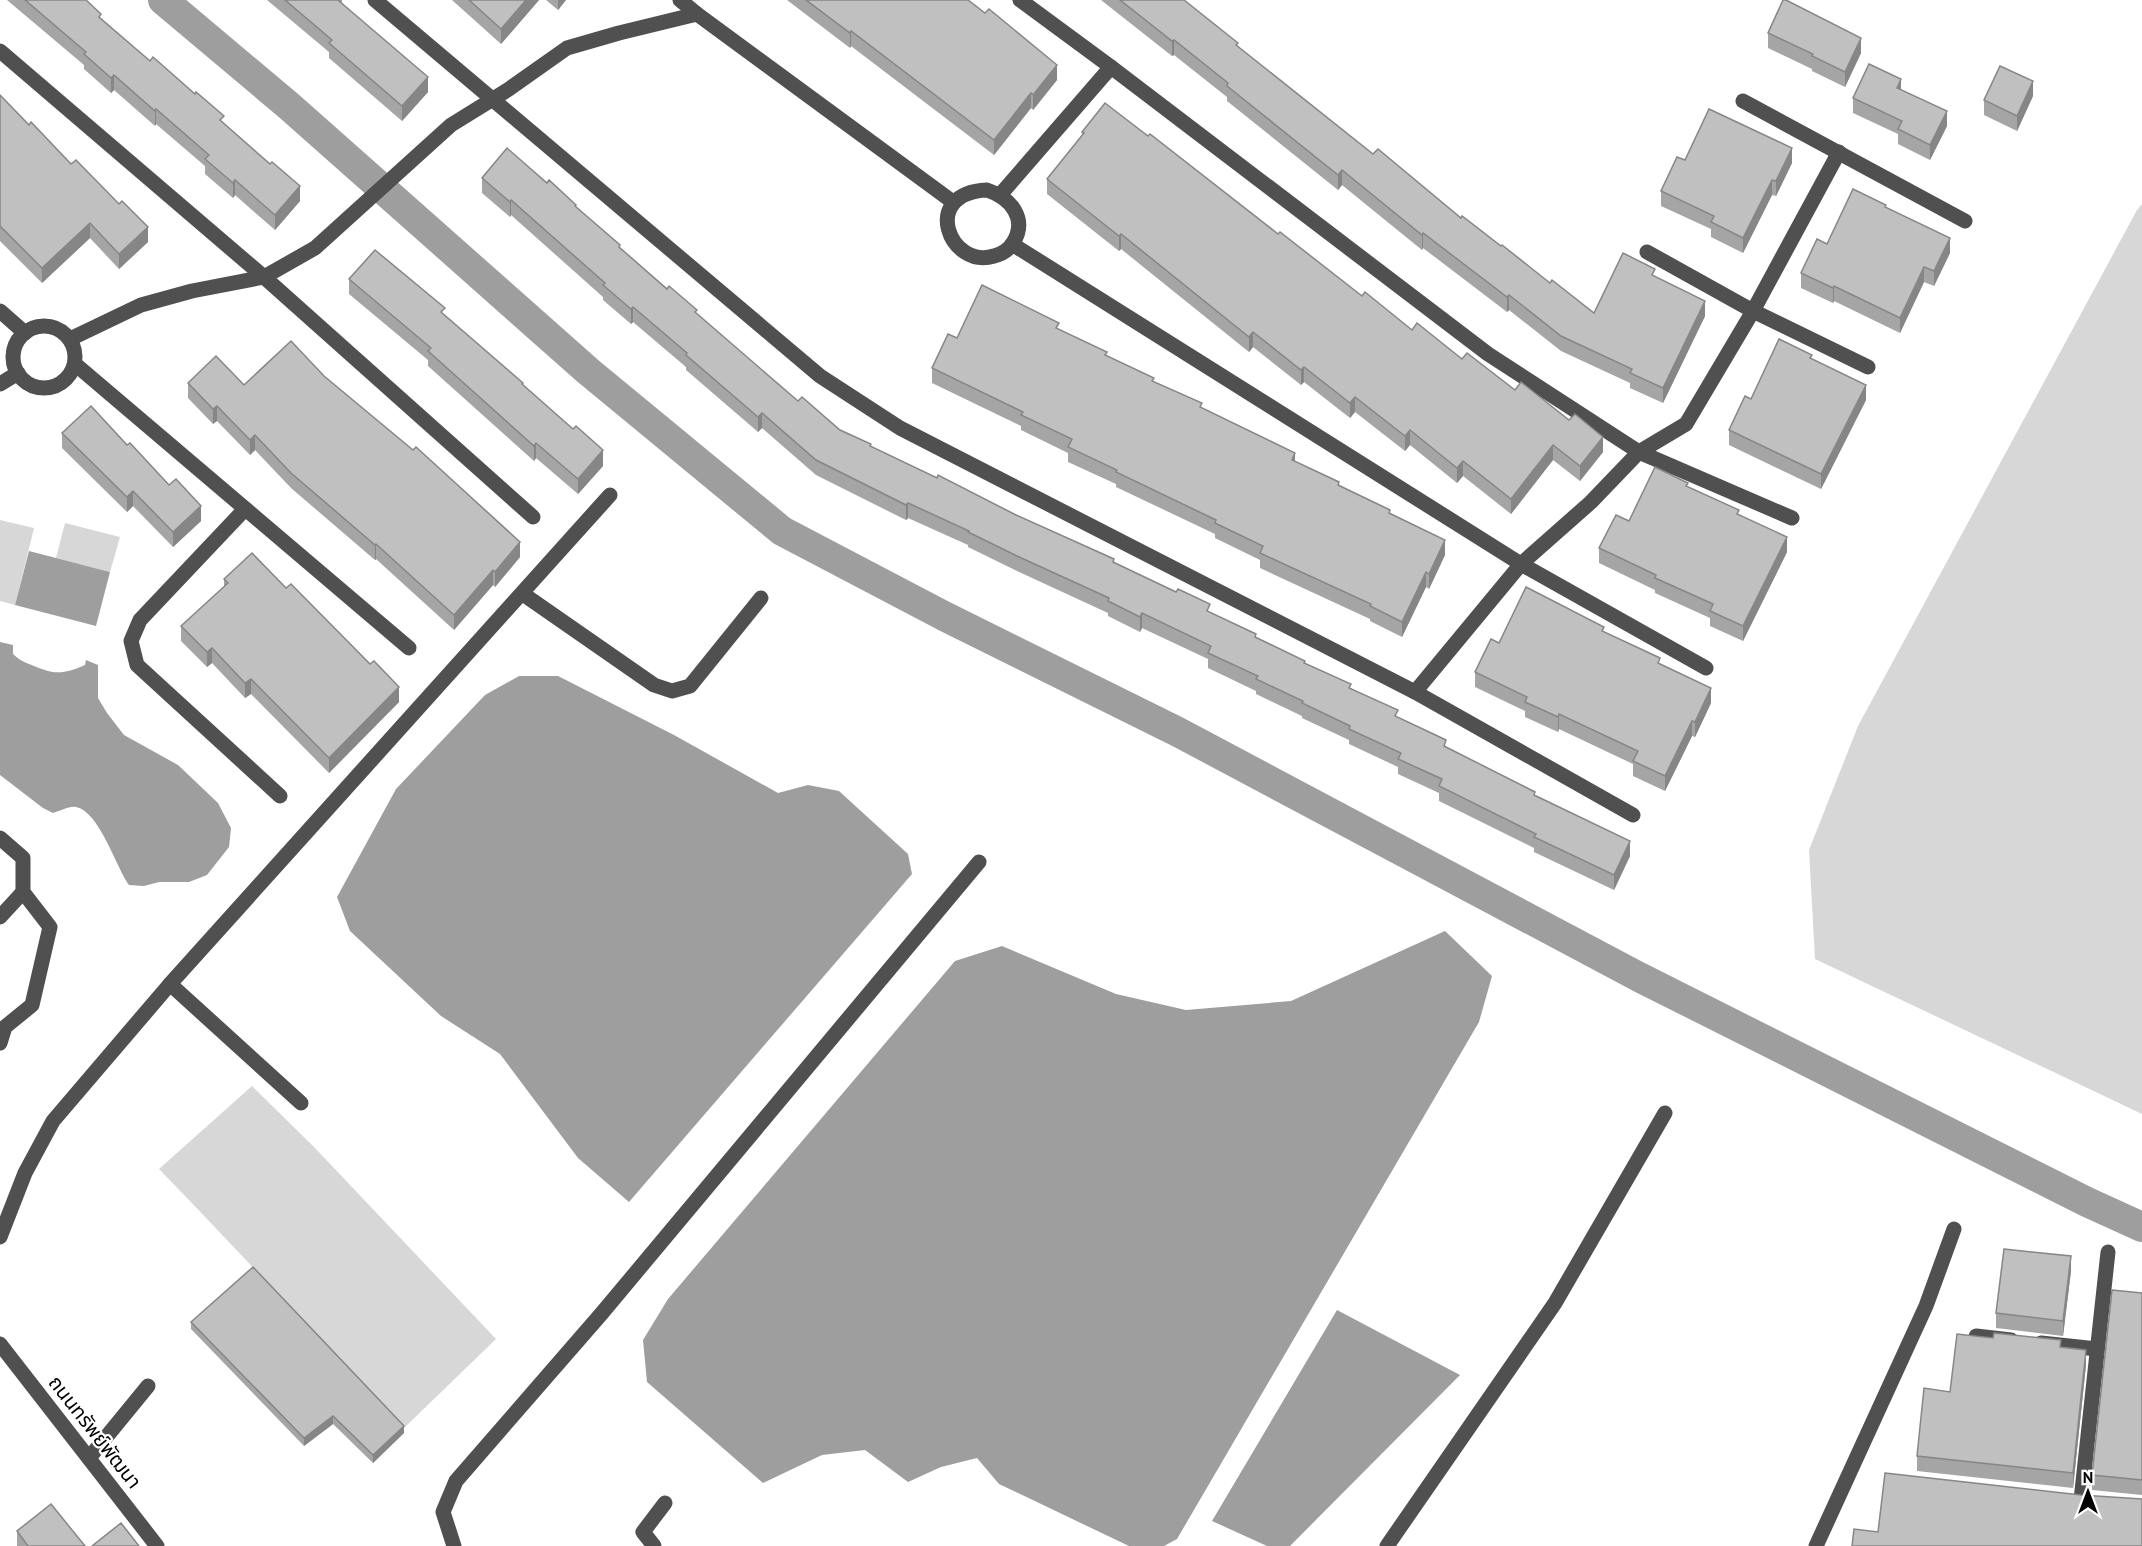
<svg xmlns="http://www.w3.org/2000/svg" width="2142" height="1546" viewBox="0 0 2142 1546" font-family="'PT Sans','Noto Sans Thai',sans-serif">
	<rect width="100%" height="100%" fill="#fff"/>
	<g fill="#d7d7d7">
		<polygon points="2142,204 2142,1114 1815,959 1809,850 1858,726 2137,210"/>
		<polygon points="0,520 34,528 15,605 0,601"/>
		<polygon points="65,523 120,537 110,572 56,558"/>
		<path d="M252 1086 315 1148 496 1339 404 1428C321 1342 242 1254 159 1169Z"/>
	</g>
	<g fill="#9e9e9e">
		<polygon points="29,551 110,572 96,626 15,605"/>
		<path d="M0 642 13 645V654C19 660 26 663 34 666 55 675 64 674 85 665L86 660 98 665V698L107 713 124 735 178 765 218 803 231 828 229 847 207 875 189 882H159L144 886 129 885C116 867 99 811 76 807 69 806 60 811 53 813L43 808 0 775Z"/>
		<polygon points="519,676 558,676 674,735 778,793 808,785 839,791 908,854 912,874 629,1202 578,1158 500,1054 441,1016 350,931 337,897 396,789 485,695"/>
		<polygon points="1445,931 1492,976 1479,1022 1177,1539 1164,1546 1129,1546 999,1484 977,1458 941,1467 908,1482 865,1450 822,1455 763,1483 647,1382 643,1340 668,1299 955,961 1002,946 1116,994 1186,1010 1291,1001"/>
		<polygon points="1337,1310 1460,1375 1290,1546 1267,1546 1212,1521"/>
	</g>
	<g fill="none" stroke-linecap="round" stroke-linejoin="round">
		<polyline stroke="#9e9e9e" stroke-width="30" points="163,0 289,106 588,371 782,531 944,616 1178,732 1639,977 2087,1202 2142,1227"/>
		<g stroke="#505050" stroke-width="15">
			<polyline points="375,0 820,376 900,428 1415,692 1633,815"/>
			<polyline points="680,0 697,14"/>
			<polyline points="1020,0 1111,67 1488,354 1639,452 1792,518"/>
			<polyline points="0,51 264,277 533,517"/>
			<polyline points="1743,101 1965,221"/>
			<path d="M987 190C1011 198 1028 219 1013 243 1008 251 1002 254 994 256 950 270 919 193 987 190Z"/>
			<polyline points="1000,195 1111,67"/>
			<polyline points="1012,244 1521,564 1706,668"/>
			<polyline points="1647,252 1753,311 1868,367"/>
			<polyline points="0,311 25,333"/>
			<circle cx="44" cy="357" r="31"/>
			<polyline points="70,339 141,305 192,291 264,277 315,248 451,125 509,89 567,48 619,33 697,14 953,202"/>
			<polyline points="75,364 409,648"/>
			<polyline points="0,384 18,373"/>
			<polyline points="245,509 140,620 131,641 137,665 280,796"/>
			<polyline points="523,594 654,685 672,691 690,686 761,598"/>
			<polyline points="1415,692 1521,564 1591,502 1639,452 1686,424 1753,311 1839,152"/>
			<polyline points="0,838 23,858 23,892 50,927 32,1005 5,1027 0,1043"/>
			<polyline points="0,917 23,892"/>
			<polyline points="170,984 301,1103"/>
			<polyline points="0,1237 25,1173 53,1121 170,984 610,495"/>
			<polyline points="1976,1336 2011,1340"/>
			<polyline points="2041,1343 2097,1349"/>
			<polyline points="0,1344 157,1546"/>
			<polyline points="89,1458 148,1386"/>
			<polyline points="2081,1500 2108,1252"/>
			<polyline points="454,1546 443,1512 456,1481 602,1313 979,862"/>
			<polyline points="654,1546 643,1532 665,1503"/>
			<polyline points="1387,1546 1555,1303 1665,1113"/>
			<polyline points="1816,1546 1926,1306 1954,1229"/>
		</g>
	</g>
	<g fill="#a5a5a5">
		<polygon points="7,0 86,0 101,19 224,123 300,201 275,230 235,195 233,198 205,174 205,166 156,124 155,126 114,90 111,93 84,69 84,65"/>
		<polygon points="267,0 342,0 342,3 428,92 402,121 329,58 329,52"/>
		<polygon points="452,0 539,0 501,44"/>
		<polygon points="546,0 566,0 558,10"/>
		<polygon points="787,0 968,0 1057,80 1033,110 1031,108 994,155 851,46 850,48"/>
		<polygon points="1101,0 1184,0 1238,46 1373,154 1501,246 1550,283 1594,313 1655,277 1705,316 1663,403 1630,388 1630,383 1561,351 1509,310 1507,312 1423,248 1422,250 1342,185 1338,190 1227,101 1227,97 1174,55 1172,56"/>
		<polygon points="1768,33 1861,53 1845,87 1812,71 1812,69 1768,48"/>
		<polygon points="1901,90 1947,126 1930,160 1898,144 1898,134 1853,113 1853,98"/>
		<polygon points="0,95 29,125 148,242 119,269 90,238 42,283 0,241"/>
		<polygon points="2033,96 2017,131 1984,115 1984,100"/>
		<polygon points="1082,132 1148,136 1278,234 1362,296 1412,330 1515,390 1603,452 1580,481 1553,460 1511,514 1463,476 1457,483 1410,445 1405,451 1355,412 1350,418 1304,382 1301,385 1253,347 1249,352 1121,249 1119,251 1047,194 1047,179 1082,136"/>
		<polygon points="1685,160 1792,163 1776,196 1772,195 1743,253 1711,237 1711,229 1661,206 1661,191"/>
		<polygon points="482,178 576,208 620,248 798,401 840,430 871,447 1016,515 1114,563 1210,612 1351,688 1446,748 1535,796 1630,856 1614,890 1534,852 1534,848 1439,801 1439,793 1398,774 1398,767 1349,744 1349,740 1302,718 1302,716 1256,694 1256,691 1208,668 1208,659 1142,628 1140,632 1108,616 1108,613 1017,571 968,547 968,545 908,518 906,520 816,475 762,428 758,432 686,370 686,367 633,322 631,324 603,300 603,297 511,215 510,217 482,193"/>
		<polygon points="1886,207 1950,253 1934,286 1924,282 1900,333 1834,301 1833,303 1801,288 1801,273 1827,244"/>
		<polygon points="349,279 445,315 523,385 603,466 578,494 536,458 534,461 428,366 428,360 349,294"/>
		<polygon points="1059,330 1202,408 1295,462 1390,514 1445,555 1429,589 1426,587 1402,637 1370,621 1370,619 1260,568 1260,560 1215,538 1215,534 1116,487 1116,484 1068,462 1068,453 1021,430 1021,426 932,383 932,368 957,338"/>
		<polygon points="1812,359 1866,400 1821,489 1729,445 1729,430 1751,399"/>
		<polygon points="324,376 520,557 495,587 493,585 454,630 376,559 375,560 291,488 255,450 250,455 217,421 213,424 188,398 188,383 244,385"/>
		<polygon points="62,433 127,445 201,521 173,547 133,506 127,512 62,448"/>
		<polygon points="1688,487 1739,514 1787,552 1743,641 1710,626 1710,618 1655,593 1655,590 1599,563 1599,548 1629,521"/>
		<polygon points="224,579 286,588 399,702 329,773 251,694 245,698 212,663 207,667 181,641 181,626 224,587"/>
		<polygon points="1604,632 1660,664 1711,703 1695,737 1692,736 1665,791 1633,776 1633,764 1559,729 1558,732 1525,717 1525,711 1475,687 1475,672 1499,643"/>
		<polygon points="2071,1271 2063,1336 1996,1328 1996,1313"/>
		<polygon points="2142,1293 2142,1495 2092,1490 2092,1475"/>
		<polygon points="191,1322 404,1433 373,1463 333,1424 304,1446 191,1329"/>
		<polygon points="2061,1347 2086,1365 2073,1488 1917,1471 1917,1456 1950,1392"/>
		<polygon points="17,1531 85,1546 17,1546"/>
	</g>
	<g fill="#868686">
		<polygon points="526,0 539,0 501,44 501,29"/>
		<polygon points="558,0 566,0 558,10"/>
		<polygon points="851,31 851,46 850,48 850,33"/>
		<polygon points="1861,38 1861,53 1845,87 1845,72"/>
		<polygon points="1174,40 1174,55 1172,56 1172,41"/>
		<polygon points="1057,65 1057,80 1033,110 1033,95"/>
		<polygon points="114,75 114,90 111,93 111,78"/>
		<polygon points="428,77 428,92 402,121 402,106"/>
		<polygon points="1901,79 1901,94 1897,88"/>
		<polygon points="2033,81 2033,96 2017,131 2017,116"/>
		<polygon points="1031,93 1031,108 994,155 994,140"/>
		<polygon points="156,109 156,124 155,126 155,111"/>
		<polygon points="1947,111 1947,126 1930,160 1930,145"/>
		<polygon points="1792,148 1792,163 1776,196 1776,181"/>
		<polygon points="1342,170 1342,185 1338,190 1338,175"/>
		<polygon points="235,180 235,195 233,198 233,183"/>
		<polygon points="1772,180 1772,195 1743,253 1743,238"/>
		<polygon points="300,186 300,201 275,230 275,215"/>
		<polygon points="511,200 511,215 510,217 510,202"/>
		<polygon points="90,223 90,238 42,283 42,268"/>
		<polygon points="148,227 148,242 119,269 119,254"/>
		<polygon points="1423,233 1423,248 1422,250 1422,235"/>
		<polygon points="1121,234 1121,249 1119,251 1119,236"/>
		<polygon points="1950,238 1950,253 1934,286 1934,271"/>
		<polygon points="1924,267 1924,282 1900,333 1900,318"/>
		<polygon points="1834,286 1834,301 1833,303 1833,288"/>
		<polygon points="1509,295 1509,310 1507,312 1507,297"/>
		<polygon points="1705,301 1705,316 1663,403 1663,388"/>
		<polygon points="633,307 633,322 631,324 631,309"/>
		<polygon points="1253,332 1253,347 1249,352 1249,337"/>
		<polygon points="1304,367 1304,382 1301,385 1301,370"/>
		<polygon points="1866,385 1866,400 1821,489 1821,474"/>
		<polygon points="1355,397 1355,412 1350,418 1350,403"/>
		<polygon points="217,406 217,421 213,424 213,409"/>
		<polygon points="762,413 762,428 758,432 758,417"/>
		<polygon points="1410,430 1410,445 1405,451 1405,436"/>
		<polygon points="255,435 255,450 250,455 250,440"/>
		<polygon points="1603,437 1603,452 1580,481 1580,466"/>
		<polygon points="536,443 536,458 534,461 534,446"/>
		<polygon points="1553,445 1553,460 1511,514 1511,499"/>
		<polygon points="603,450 603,466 578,494 578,479"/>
		<polygon points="1295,453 1295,468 1292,460"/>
		<polygon points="1463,461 1463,476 1457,483 1457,468"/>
		<polygon points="133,491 133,506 127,512 127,497"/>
		<polygon points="908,503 908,518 906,520 906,505"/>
		<polygon points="201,506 201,521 173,547 173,532"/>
		<polygon points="1787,537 1787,552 1743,641 1743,626"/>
		<polygon points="1445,540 1445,555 1429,589 1429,574"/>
		<polygon points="520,542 520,557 495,587 495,572"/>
		<polygon points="376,544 376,559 375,560 375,545"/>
		<polygon points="493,570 493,585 454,630 454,615"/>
		<polygon points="1426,572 1426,587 1402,637 1402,622"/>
		<polygon points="1142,613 1142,628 1140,632 1140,617"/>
		<polygon points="212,648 212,663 207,667 207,652"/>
		<polygon points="251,679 251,694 245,698 245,683"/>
		<polygon points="399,687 399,702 329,773 329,758"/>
		<polygon points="1711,688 1711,703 1695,737 1695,722"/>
		<polygon points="1559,714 1559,729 1558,732 1558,717"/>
		<polygon points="1692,721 1692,736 1665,791 1665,776"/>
		<polygon points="1630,841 1630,856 1614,890 1614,875"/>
		<polygon points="2071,1256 2071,1271 2063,1336 2063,1321"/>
		<polygon points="2086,1350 2086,1365 2073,1488 2073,1473"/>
		<polygon points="333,1416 333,1424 304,1446 304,1438"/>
		<polygon points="404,1426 404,1433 373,1463 373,1455"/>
	</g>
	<g fill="#c0c0c0" stroke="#868686" stroke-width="1.5">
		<polygon points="25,0 86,0 101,14 99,17 150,61 153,57 195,94 196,92 224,116 220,120 270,164 272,162 300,186 275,215 235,180 233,183 205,159 209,155 156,109 155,111 114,75 111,78 84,54 86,52"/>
		<polygon points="285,0 340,0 339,1 428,77 402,106 329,43 332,40"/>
		<polygon points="469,0 526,0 501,29"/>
		<polygon points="806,0 968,0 985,13 989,9 1057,65 1033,95 1031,93 994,140 851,31 850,33"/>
		<polygon points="1120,0 1184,0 1238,43 1236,45 1373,154 1378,149 1461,218 1462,216 1501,246 1502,245 1550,283 1552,280 1594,313 1623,253 1655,269 1652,275 1705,301 1663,388 1630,373 1632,369 1561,336 1509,295 1507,297 1423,233 1422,235 1342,170 1338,175 1227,86 1228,83 1174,40 1172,41"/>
		<polygon points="1783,0 1786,0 1861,38 1845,72 1812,56 1813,54 1768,33"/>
		<polygon points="1869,64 1901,79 1897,88 1947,111 1930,145 1898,129 1902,121 1853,98"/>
		<polygon points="2000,66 2033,81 2017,116 1984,100"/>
		<polygon points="0,95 29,125 31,122 71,164 76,160 119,204 122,201 148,227 119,254 90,223 42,268 0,226"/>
		<polygon points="1105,103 1148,136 1150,134 1278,234 1280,232 1362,296 1365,292 1412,330 1417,323 1462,359 1467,353 1515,390 1521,382 1569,420 1575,414 1603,437 1580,466 1553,445 1511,499 1463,461 1457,468 1410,430 1405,436 1355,397 1350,403 1304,367 1301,370 1253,332 1249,337 1121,234 1119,236 1047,179 1084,133 1082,132"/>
		<polygon points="1709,109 1792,148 1776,181 1772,180 1743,238 1711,222 1714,216 1661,191 1677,157 1685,160"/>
		<polygon points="507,148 547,183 549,180 576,205 575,206 620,245 619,247 667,289 669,286 697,310 695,312 798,401 802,397 840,430 871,444 870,446 937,478 938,475 1016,515 1114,559 1113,562 1176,592 1178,589 1210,604 1207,611 1256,634 1255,637 1305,661 1304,663 1351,684 1349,688 1398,710 1395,716 1446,740 1444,746 1535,792 1534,795 1630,841 1614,875 1534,837 1536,834 1439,786 1442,779 1398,759 1401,753 1349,729 1350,726 1302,703 1303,701 1256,679 1258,676 1208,653 1211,646 1142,613 1140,617 1108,601 1109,598 1017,556 968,532 969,531 908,503 906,505 816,460 762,413 758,417 686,355 687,353 633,307 631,309 603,285 605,283 511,200 510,202 482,178"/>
		<polygon points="1853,189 1886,205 1885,207 1950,238 1934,271 1924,267 1900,318 1834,286 1833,288 1801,273 1817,239 1827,244"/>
		<polygon points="375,250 445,308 441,312 523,383 522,384 573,429 576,426 603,450 578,479 536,443 534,446 428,351 431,348 349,279"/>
		<polygon points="982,285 1059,323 1056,328 1107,352 1105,355 1154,378 1152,381 1202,403 1200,407 1295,453 1292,460 1339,482 1338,485 1390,510 1389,513 1445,540 1429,574 1426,572 1402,622 1370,606 1371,604 1260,553 1263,546 1215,523 1216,520 1116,472 1117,470 1068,447 1072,439 1021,415 1023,412 932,368 948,334 957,338"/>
		<polygon points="1779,339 1812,355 1810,358 1866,385 1821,474 1729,430 1745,396 1751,399"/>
		<polygon points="291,341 324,376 413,450 416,447 520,542 495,572 493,570 454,615 376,544 375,545 291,473 255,435 250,440 217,406 213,409 188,383 216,356 244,385"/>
		<polygon points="91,406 127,445 130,443 169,485 176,479 201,506 173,532 133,491 127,497 62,433"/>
		<polygon points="1655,467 1688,483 1686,486 1739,510 1737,514 1787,537 1743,626 1710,611 1713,604 1655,578 1656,575 1599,548 1616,515 1629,521"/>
		<polygon points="252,553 286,588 291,584 370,664 374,661 399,687 329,758 251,679 245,683 212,648 207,652 181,626 228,583 224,579"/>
		<polygon points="1526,587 1604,627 1602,631 1660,658 1658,663 1711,688 1695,722 1692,721 1665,776 1633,761 1638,751 1559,714 1558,717 1525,702 1527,697 1475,672 1491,639 1499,643"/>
		<polygon points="2004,1249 2071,1256 2063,1321 1996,1313"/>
		<polygon points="253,1267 404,1426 373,1455 333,1416 304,1438 191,1322"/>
		<polygon points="2112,1290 2142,1293 2142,1480 2092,1475"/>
		<polygon points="1994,1333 2061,1340 2060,1347 2086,1350 2073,1473 1917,1456 1924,1388 1950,1392 1957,1334 1993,1338"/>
		<polygon points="1885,1473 2081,1495 2142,1499 2142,1546 1852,1546 1854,1529 1878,1532"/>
		<polygon points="51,1504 85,1546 28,1546 17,1531"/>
		<polygon points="121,1523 139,1546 92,1546"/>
	</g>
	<g text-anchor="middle" stroke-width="4.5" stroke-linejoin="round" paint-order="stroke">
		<g font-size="20" fill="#000" stroke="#fff">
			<text transform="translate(95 1432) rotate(52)" y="7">ถนนทรัพย์พัฒนา</text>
		</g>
	</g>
	<g transform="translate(2088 1492)" stroke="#ffffff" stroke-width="4.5" paint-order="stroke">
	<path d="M0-4.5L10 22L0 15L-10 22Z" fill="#000000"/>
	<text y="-9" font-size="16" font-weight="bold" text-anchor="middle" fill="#000000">N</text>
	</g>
</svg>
